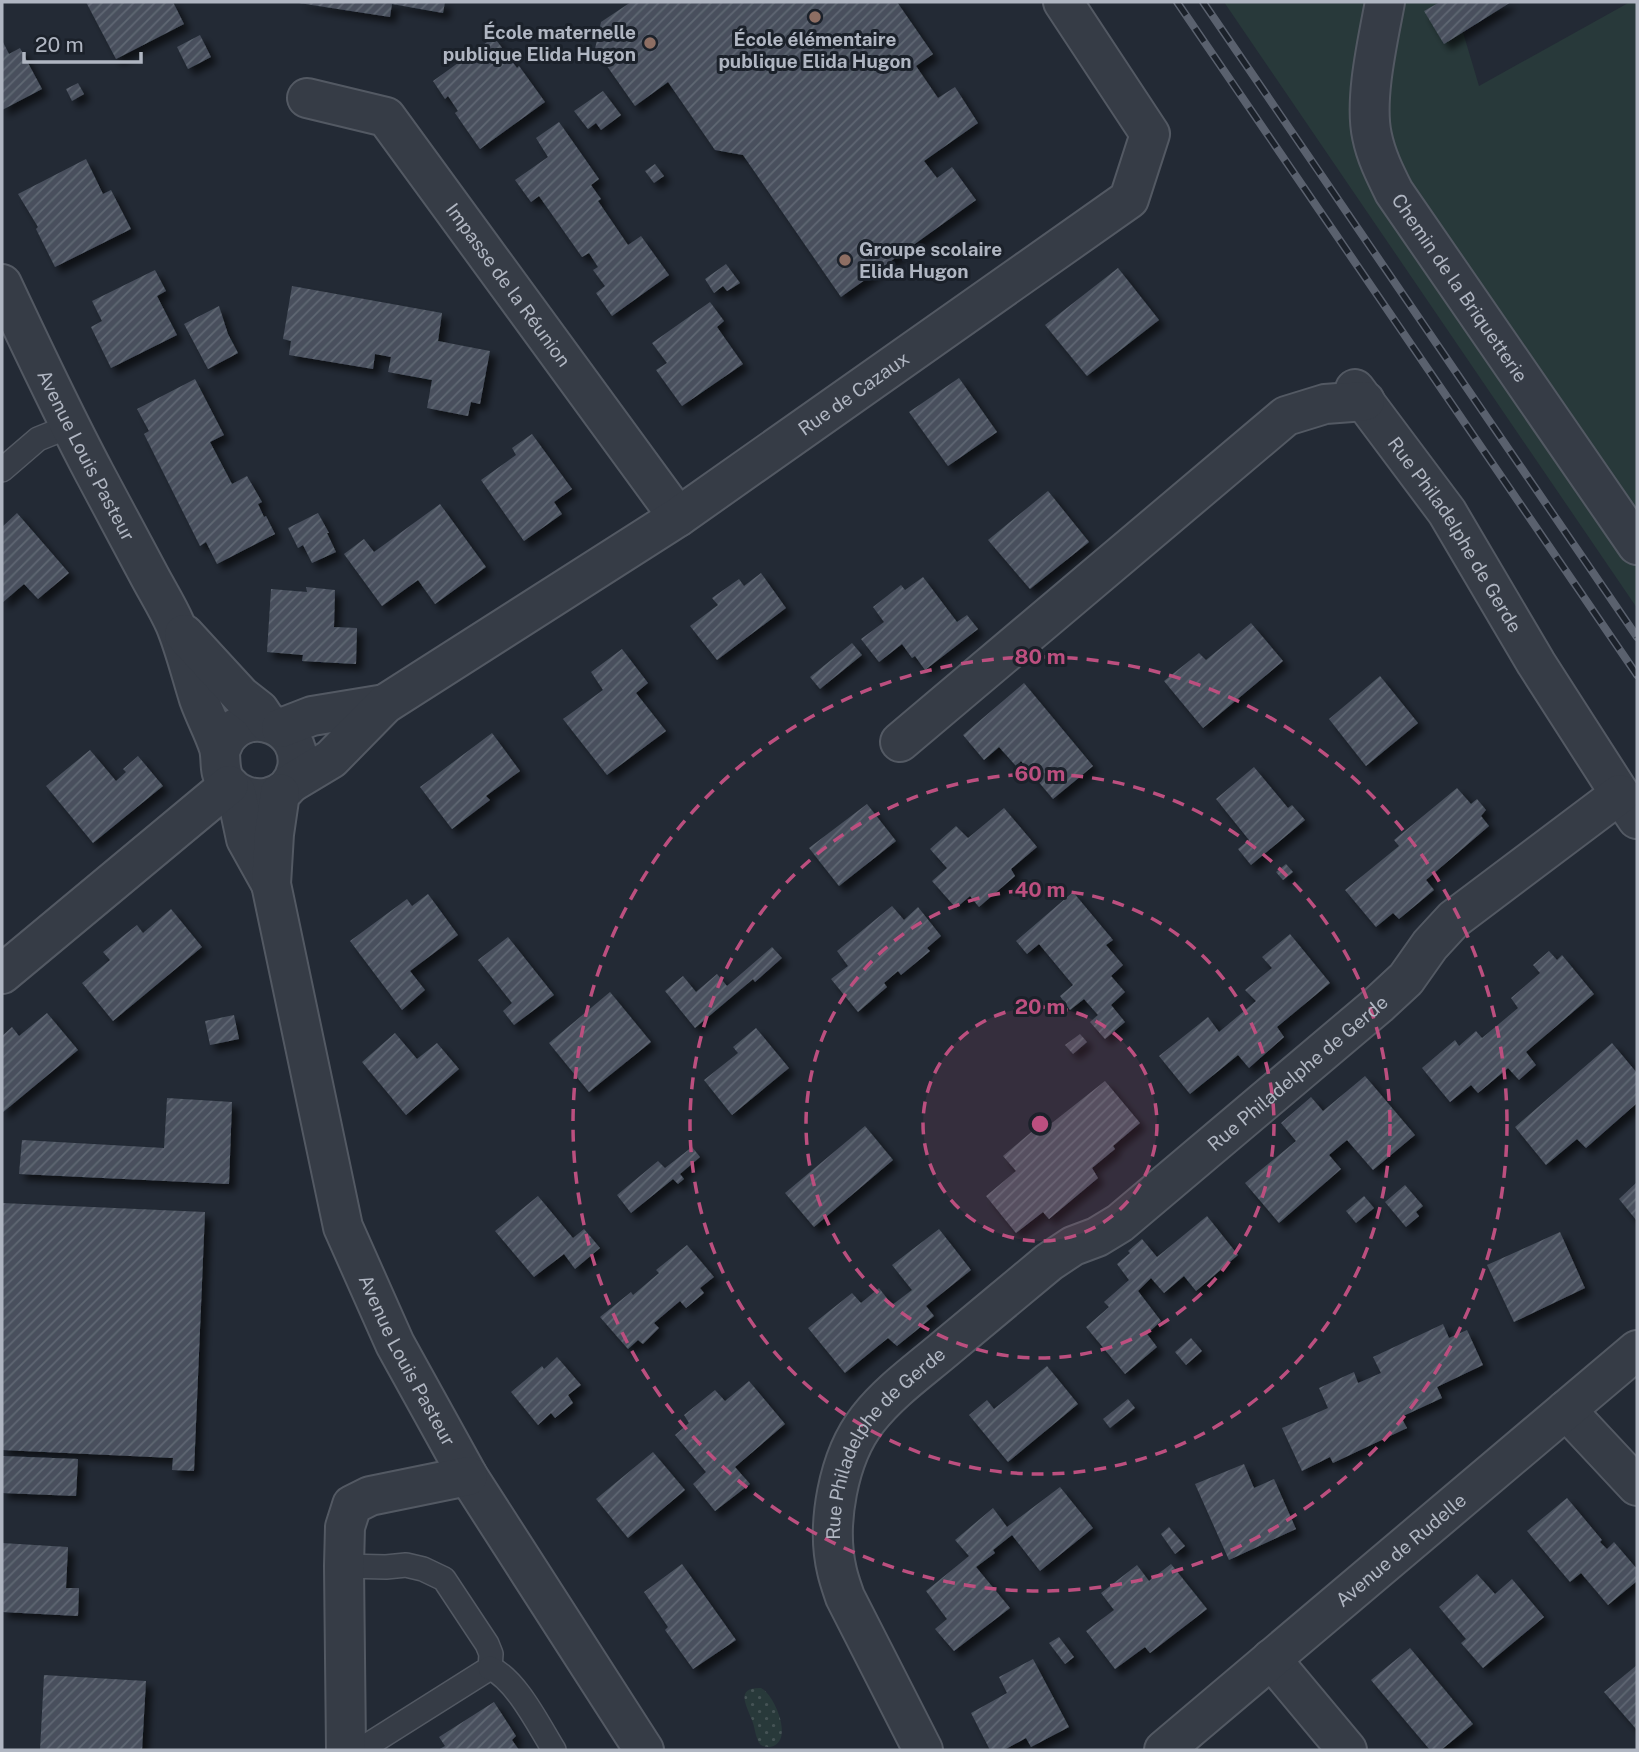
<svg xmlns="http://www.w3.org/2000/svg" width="1639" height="1752" viewBox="0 0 1639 1752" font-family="'Public Sans',sans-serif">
	<defs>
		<pattern id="park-dots" width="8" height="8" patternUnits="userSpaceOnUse" patternTransform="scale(1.75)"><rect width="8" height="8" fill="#28393a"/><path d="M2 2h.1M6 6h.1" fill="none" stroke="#455355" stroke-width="1.8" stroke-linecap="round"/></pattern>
		<pattern id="building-hatch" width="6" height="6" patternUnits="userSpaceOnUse" patternTransform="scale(1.75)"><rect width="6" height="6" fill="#48505d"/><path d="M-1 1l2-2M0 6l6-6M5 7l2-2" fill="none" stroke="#606773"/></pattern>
		<filter id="shadow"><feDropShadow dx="6" dy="6" stdDeviation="3.5" flood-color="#0009"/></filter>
	</defs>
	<rect width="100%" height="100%" fill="#232a35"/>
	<polygon fill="#28393a" points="1224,2 1454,2 1479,86 1630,2 1637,2 1637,608"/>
	<path fill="url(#park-dots)" d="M761 1688C775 1695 795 1743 770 1747 766 1747 763 1747 760 1744 756 1739 755 1729 753 1723 748 1708 733 1687 761 1688Z"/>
	<g fill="url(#building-hatch)" filter="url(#shadow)">
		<polygon points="86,2 173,2 184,24 116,59"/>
		<polygon points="299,2 445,2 443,13 392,4 390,17 299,3"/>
		<polygon points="631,2 897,2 933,54 916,66 938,98 955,87 978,123 924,161 937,178 952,167 976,200 841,297 743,155 715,150 668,82 635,106 595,49 601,22"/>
		<polygon points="1440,2 1511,2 1444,44 1424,11"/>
		<polygon points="200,35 211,57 188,69 177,47"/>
		<polygon points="494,37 517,68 519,66 545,102 480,149 455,113 458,111 448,96 445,99 433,81"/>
		<polygon points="2,40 9,54 20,48 42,89 2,110"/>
		<polygon points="78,83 84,94 72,101 66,89"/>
		<polygon points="603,91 621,115 601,130 596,123 588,129 574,111"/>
		<polygon points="559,122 599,179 591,185 601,199 598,201 628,245 641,236 669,275 612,316 596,293 605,286 593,270 598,267 589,253 582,257 539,196 531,202 515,180 548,157 536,138"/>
		<polygon points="86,159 103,194 111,190 131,229 55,267 36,229 38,227 18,194"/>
		<polygon points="655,164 664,176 654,183 645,171"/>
		<polygon points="726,264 740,283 727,291 723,286 714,293 705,279"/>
		<polygon points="1118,268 1159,320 1087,376 1045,325"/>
		<polygon points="155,270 166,291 157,296 177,335 111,368 91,327 102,321 92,301"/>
		<polygon points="292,286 442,313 438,341 490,351 480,404 471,402 468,416 427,408 432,380 388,372 391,357 375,354 373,369 289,355 291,341 283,339"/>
		<polygon points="710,302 724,321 717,327 743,364 682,406 656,370 667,363 652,343"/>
		<polygon points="219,306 228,334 238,353 208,369 184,324"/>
		<polygon points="959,378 997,432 948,466 909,412"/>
		<polygon points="195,379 224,435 210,442 232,484 247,476 262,502 258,504 264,517 266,516 275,534 217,564 206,542 200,546 144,434 149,431 137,409"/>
		<polygon points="532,434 572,489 554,502 562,514 524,541 481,480 516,455 512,448"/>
		<polygon points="1048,491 1089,542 1030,589 988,540"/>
		<polygon points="440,504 486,567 435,604 418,580 382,606 344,554 364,539 374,552"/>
		<polygon points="17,513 69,573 38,599 24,584 2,603 2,527"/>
		<polygon points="318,513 329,533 327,533 336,552 312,563 303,545 298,548 288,528"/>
		<polygon points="761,573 786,608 717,660 690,626 718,605 712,598 739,579 744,586"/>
		<polygon points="923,577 957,622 967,615 978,629 925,670 915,656 912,658 902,644 879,662 861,639 884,622 873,607 901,585 905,590"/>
		<polygon points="306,587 335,590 334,627 357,628 356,664 302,661 303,655 267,652 271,589 307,592"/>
		<polygon points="1251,623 1283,661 1203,728 1164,681 1199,653 1206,660"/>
		<polygon points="852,643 862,655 820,689 810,677"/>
		<polygon points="622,649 648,683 636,693 666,731 607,775 563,719 603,690 591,672"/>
		<polygon points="1380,676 1418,723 1366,766 1329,719"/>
		<polygon points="1024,683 1093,766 1053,799 1021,761 1016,766 999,747 984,760 963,735"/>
		<polygon points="492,733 520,771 486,796 490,800 452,829 420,787"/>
		<polygon points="90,750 116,781 126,772 123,769 138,756 163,786 93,843 46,786"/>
		<polygon points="1254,767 1288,808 1292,805 1305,820 1251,865 1238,849 1249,840 1216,799"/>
		<polygon points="1457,788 1471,804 1477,799 1486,810 1481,816 1489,826 1426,880 1434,890 1399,919 1393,913 1376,927 1345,890 1399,846 1394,840"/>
		<polygon points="867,804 896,841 839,886 809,848"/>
		<polygon points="1004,808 1037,847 1011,869 1015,876 979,907 970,896 956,908 932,881 947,868 930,849 956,826 968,838"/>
		<polygon points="1286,864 1293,872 1283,880 1276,872"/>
		<polygon points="1073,892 1113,940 1106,945 1123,965 1111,976 1125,992 1111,1005 1125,1022 1105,1039 1090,1022 1098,1015 1084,999 1070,1010 1060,996 1073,985 1039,944 1027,954 1016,941"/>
		<polygon points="428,894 458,935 410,971 425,990 402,1010 350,941 407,899 412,906"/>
		<polygon points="892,906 904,920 918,907 941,936 927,948 930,951 901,975 898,971 884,983 887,987 858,1012 831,979 848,966 837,951"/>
		<polygon points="171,909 202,947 113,1021 82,983 110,960 103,952 137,925 143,933"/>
		<polygon points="1290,934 1330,983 1277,1027 1284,1037 1249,1068 1238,1055 1190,1094 1159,1056 1208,1017 1219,1032 1256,1001 1245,990 1272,968 1262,957"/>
		<polygon points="508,937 554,995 514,1025 503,1011 512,1003 478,960"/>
		<polygon points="772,947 782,958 755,982 753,979 695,1028 665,991 683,976 696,992 717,974 727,986"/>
		<polygon points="1549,951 1557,960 1562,955 1594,994 1526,1052 1536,1065 1519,1080 1508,1068 1478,1093 1471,1085 1450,1102 1422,1068 1455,1040 1459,1046 1476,1031 1482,1038 1518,1008 1511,998 1540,973 1533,965"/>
		<polygon points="610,992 651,1042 589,1092 549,1043"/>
		<polygon points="47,1013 78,1050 2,1113 2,1036 12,1027 19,1036"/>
		<polygon points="234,1015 239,1039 210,1045 205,1021"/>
		<polygon points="756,1028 789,1068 732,1115 704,1080 738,1053 733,1047"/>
		<polygon points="395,1033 417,1059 437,1043 459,1069 406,1115 362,1062"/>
		<polygon points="1080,1034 1087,1042 1073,1054 1065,1045"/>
		<polygon points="1612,1043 1637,1073 1637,1103 1586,1148 1577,1139 1546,1165 1515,1127"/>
		<polygon points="1365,1076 1415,1135 1373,1170 1347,1140 1329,1155 1341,1169 1279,1223 1245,1183 1296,1141 1281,1123 1311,1097 1323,1111"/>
		<polygon points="1105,1081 1140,1123 1113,1146 1115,1149 1092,1168 1098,1178 1049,1219 1043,1212 1016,1233 986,1196 1016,1171 1003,1156 1035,1129 1038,1134"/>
		<polygon points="167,1098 232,1102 229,1184 19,1174 22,1140 164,1148"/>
		<polygon points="865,1126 893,1160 814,1227 785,1193"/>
		<polygon points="692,1147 700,1157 680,1174 684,1179 678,1184 673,1179 631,1213 617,1195 658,1161 665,1168"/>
		<polygon points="1637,1182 1637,1221 1619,1199"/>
		<polygon points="1405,1185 1423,1206 1416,1212 1419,1216 1406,1227 1385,1202"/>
		<polygon points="538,1196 573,1238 584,1229 600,1248 575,1269 564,1254 534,1277 495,1231"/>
		<polygon points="1364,1196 1374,1208 1356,1223 1346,1211"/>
		<polygon points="2,1203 205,1212 194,1471 172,1470 173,1458 2,1450"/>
		<polygon points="1207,1216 1238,1255 1196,1291 1184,1276 1164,1293 1151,1278 1138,1291 1161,1321 1147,1334 1157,1347 1125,1374 1086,1327 1109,1307 1104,1302 1129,1280 1117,1264 1130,1253 1128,1251 1142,1239 1157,1257"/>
		<polygon points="939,1229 971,1270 926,1306 934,1316 897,1346 888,1338 845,1373 808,1328 852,1293 861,1303 879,1288 892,1305 912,1290 892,1265"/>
		<polygon points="1560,1232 1585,1288 1514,1322 1487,1265"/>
		<polygon points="687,1245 714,1277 700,1288 704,1293 686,1308 680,1301 654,1323 659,1328 643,1344 638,1340 628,1349 600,1317 631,1292 633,1295 659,1273 656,1270"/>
		<polygon points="1443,1324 1449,1338 1467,1330 1483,1365 1437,1387 1442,1398 1401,1417 1407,1428 1333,1463 1330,1457 1302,1471 1282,1428 1328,1408 1319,1388 1354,1372 1358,1383 1381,1373 1373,1357"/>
		<polygon points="1191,1338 1202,1351 1186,1365 1175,1352"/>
		<polygon points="557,1357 581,1385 568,1395 573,1403 555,1418 551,1413 538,1425 511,1392 542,1366 544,1369"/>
		<polygon points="1047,1366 1078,1404 1008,1462 969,1415 987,1400 994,1409"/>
		<polygon points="749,1381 785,1424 735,1467 750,1484 715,1511 693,1484 706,1472 675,1435 689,1423 684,1415 715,1390 725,1401"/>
		<polygon points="1128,1399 1135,1408 1110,1428 1103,1419"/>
		<polygon points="653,1452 685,1490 628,1538 596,1499"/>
		<polygon points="2,1456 78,1459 76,1496 2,1493"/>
		<polygon points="1244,1464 1254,1488 1274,1479 1296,1529 1229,1560 1195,1484"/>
		<polygon points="1060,1487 1093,1528 1040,1571 1012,1535 993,1550 995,1553 976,1567 1010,1608 954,1651 935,1629 947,1619 926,1591 969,1556 955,1540 993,1508 1007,1527"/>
		<polygon points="1567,1498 1602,1540 1600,1542 1607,1549 1614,1542 1637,1569 1637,1581 1608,1605 1581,1573 1570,1582 1527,1531"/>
		<polygon points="1169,1527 1185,1546 1175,1554 1161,1534"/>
		<polygon points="2,1543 68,1547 66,1588 79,1588 78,1616 2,1612"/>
		<polygon points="682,1564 736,1640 693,1669 665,1630 668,1627 644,1592"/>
		<polygon points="1171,1564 1207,1609 1150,1653 1145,1647 1115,1669 1086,1631 1114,1610 1101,1593 1137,1565 1149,1581"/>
		<polygon points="1477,1574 1495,1594 1512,1579 1544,1617 1483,1668 1461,1643 1466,1639 1439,1607"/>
		<polygon points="1059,1637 1074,1657 1065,1664 1049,1643"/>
		<polygon points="1410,1648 1473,1724 1441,1750 1430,1750 1371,1680"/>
		<polygon points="1033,1659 1069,1727 1031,1747 1026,1738 1004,1750 990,1750 971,1713 1007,1693 999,1677"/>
		<polygon points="1637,1665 1637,1730 1604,1692"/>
		<polygon points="44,1675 146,1681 142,1750 40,1750"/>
		<polygon points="494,1702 516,1736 512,1740 519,1750 438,1750 445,1746 439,1737"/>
	</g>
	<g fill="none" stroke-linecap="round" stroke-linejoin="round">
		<g stroke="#535963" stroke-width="26">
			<g id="lane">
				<polyline points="2,470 38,439 70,426"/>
				<polyline points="344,1566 386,1567 406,1565 423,1569 444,1579 487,1644 491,1654 490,1668 360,1750"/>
				<path d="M490 1668C516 1679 539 1726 554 1750"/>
			</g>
		</g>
		<g stroke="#535963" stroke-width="42">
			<g id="street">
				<path id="s1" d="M1385 2C1378 40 1364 99 1372 136 1376 156 1385 174 1394 192L1637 545"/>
				<path id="s2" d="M307 98 386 117 678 517"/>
				<path id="s3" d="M2 284C32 348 62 412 95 474 113 508 132 543 150 577 158 592 168 608 175 624 185 648 191 674 199 699 205 716 214 732 219 748 222 761 218 772 227 783 248 808 290 802 297 768 304 727 251 705 227 737 224 741 222 747 220 751"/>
				<path id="s4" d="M1355 389 1447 512 1536 663 1620 794 1637 819"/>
				<polyline points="184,634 241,696 259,710 267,722"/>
				<polyline points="281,728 312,716 385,704"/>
				<polyline points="900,742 1286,416 1325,404 1365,401"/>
				<path id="s5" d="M291 783 331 759 385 704 678 517 1129 199 1150 134 1063 2"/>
				<polyline points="236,792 246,839 271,884"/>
				<path id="s6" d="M280 793 274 834 271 884 343 1227 395 1344 468 1476 644 1750"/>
				<polyline points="2,974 229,785"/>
				<polyline points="1566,1410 1637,1486"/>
				<polyline points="1271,1659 1347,1750"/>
				<polyline points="346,1750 344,1566 345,1527 352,1505 370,1496 468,1476"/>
				<path id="s7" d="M923 1750 845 1597C842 1588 839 1580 837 1571 826 1525 838 1457 868 1419 890 1391 920 1370 947 1347 981 1319 1015 1290 1049 1262L1073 1246 1097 1237 1120 1223 1378 1005 1406 979 1430 945 1454 919 1620 794"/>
				<path id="s8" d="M1164 1750 1637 1350"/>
			</g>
		</g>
		<use href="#lane" stroke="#363c46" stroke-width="23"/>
		<use href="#street" stroke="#363c46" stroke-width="38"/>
		<g stroke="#5a616e" stroke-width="8">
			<g id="rail">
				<polyline points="1177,2 1637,675"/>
				<polyline points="1203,2 1637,637"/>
			</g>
		</g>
		<use href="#rail" stroke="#1b212a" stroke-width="5" stroke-dasharray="16" stroke-linecap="butt"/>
	</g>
	<circle cx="1040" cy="1124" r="117" fill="#bc4f7f" fill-opacity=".12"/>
	<g fill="none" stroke="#bc4f7f" stroke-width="3.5" stroke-dasharray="12 9">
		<circle cx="1040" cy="1124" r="117"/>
		<circle cx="1040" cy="1124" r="234"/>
		<circle cx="1040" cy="1124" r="350"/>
		<circle cx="1040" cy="1124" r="467"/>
	</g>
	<g fill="#8d6e63" stroke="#1b212a" stroke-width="2.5">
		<circle cx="815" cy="17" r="7"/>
		<circle cx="650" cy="43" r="7"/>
		<circle cx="845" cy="260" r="7"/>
	</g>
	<g text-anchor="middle" stroke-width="6" stroke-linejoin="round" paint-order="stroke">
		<g font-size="19" font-weight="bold" fill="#b0b6c2" stroke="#1b212a" text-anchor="end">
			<text x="636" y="39">École maternelle<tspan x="636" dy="22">publique Elida Hugon</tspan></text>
			<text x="815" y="46" text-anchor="middle">École élémentaire<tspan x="815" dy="22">publique Elida Hugon</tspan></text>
			<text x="859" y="256" text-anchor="start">Groupe scolaire<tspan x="859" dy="22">Elida Hugon</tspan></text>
		</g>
		<g font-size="19" fill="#b0b6c2" stroke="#1b212a">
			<text dy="7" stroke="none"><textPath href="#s2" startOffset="289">Impasse de la Réunion</textPath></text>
			<text dy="7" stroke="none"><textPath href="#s1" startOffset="312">Chemin de la Briquetterie</textPath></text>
			<text dy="7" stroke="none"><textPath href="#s5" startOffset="686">Rue de Cazaux</textPath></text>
			<text dy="7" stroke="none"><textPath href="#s3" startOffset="191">Avenue Louis Pasteur</textPath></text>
			<text dy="7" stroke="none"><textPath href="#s4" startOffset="177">Rue Philadelphe de Gerde</textPath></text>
			<text dy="7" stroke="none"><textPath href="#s7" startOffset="912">Rue Philadelphe de Gerde</textPath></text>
			<text dy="7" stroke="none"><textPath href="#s6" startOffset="590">Avenue Louis Pasteur</textPath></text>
			<text dy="7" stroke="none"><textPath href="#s7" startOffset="345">Rue Philadelphe de Gerde</textPath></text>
			<text dy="7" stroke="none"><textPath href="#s8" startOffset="310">Avenue de Rudelle</textPath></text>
		</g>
	</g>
	<circle cx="1040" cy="1124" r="10" fill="#bc4f7f" stroke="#1b212a" stroke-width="3.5"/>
	<g font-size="21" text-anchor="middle" font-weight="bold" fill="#bc4f7f" stroke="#1b212a" stroke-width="6" stroke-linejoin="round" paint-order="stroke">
		<text x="1040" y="664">80 m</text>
		<text x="1040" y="781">60 m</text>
		<text x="1040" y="897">40 m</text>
		<text x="1040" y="1014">20 m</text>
	</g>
	<rect width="1639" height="1752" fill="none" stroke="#b0b6c2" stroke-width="7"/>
	<path d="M24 52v10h117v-10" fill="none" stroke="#b0b6c2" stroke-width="3.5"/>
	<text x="35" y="52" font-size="21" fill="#b0b6c2" stroke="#1b212a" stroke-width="5" paint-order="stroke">20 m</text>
</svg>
